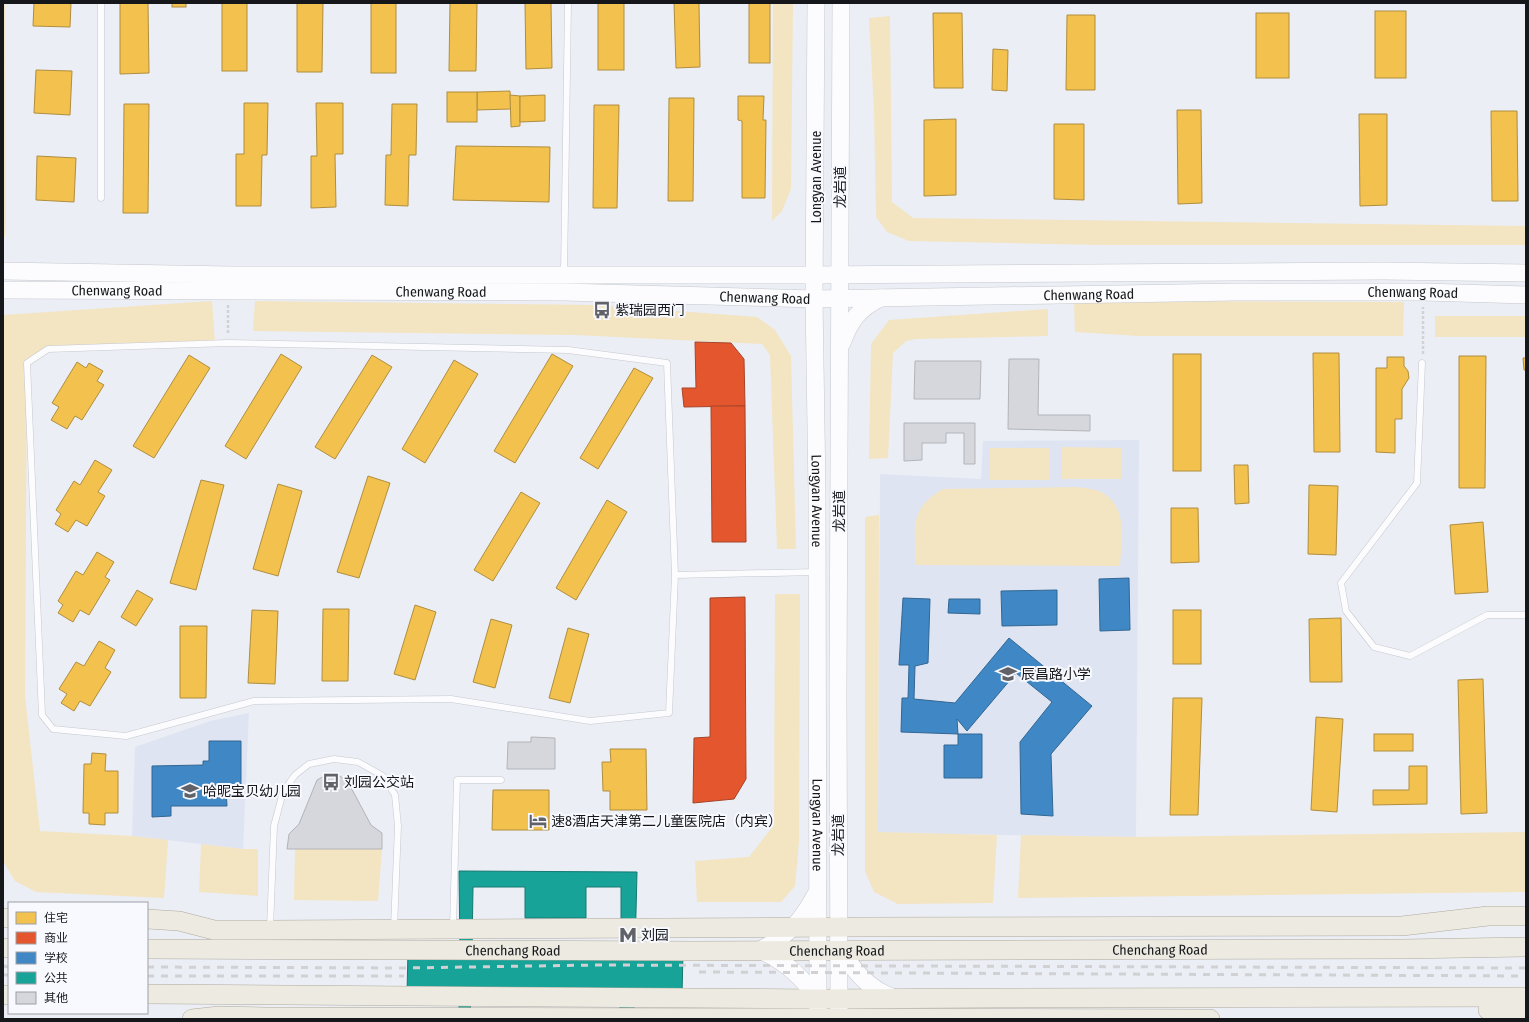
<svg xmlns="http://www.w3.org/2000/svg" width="1529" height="1022" viewBox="0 0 1529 1022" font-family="'Fira Sans Condensed','Noto Sans SC',sans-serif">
	<rect width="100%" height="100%" fill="#ebeef5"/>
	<g fill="#dfe4f3">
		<polygon points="1139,440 1136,837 878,833 880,474 981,479 983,441"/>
		<polygon points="249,713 243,849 132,836 135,747 210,721"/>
	</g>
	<g fill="#f3e4c2">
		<polygon points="3,3 5,3 6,223 5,237 3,237"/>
		<polygon points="773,3 793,3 791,189 782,211 772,221"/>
		<polygon points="890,16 892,202 913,218 1526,226 1526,245 1101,245 909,241 887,232 876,217 874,110 869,18"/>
		<polygon points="212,301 215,343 48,349 27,363 25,696 40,831 132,836 168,840 164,898 36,892 15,881 3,861 3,315"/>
		<polygon points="255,301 597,305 757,317 775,330 791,356 796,549 777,549 770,355 762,344 575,335 253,331"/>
		<polygon points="1074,301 1404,302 1403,336 1139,336 1075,332"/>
		<polygon points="1048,309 1048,336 915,339 906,341 893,353 888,458 869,459 871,344 889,320"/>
		<rect x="1435" y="316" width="91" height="21"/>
		<polygon points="1062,447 1121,448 1121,479 1062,479"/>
		<rect x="990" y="448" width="59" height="32"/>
		<path d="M1076 487C1086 488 1098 489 1106 495 1128 511 1121 543 1120 566L916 565C915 529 908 509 943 489Z"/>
		<polygon points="879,515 878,832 997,835 993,903 898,904 874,892 865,871 865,517"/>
		<polygon points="775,594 800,594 799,841 795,886 781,902 697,902 695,861 749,857 774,825"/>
		<polygon points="1526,832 1526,892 1018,898 1021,835 1136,837"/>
		<polygon points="201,844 243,849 258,849 258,896 199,892"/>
		<polygon points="295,849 382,849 378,901 294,900"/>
	</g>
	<g fill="#f2c14e" stroke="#b08e3f">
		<polygon points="34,3 71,3 70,27 33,26"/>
		<polygon points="120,3 148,3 149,73 120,74"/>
		<rect x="172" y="3" width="14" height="4"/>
		<rect x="222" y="3" width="25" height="68"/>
		<polygon points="297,3 323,3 322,72 297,72"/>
		<rect x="371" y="3" width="25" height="70"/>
		<polygon points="450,3 477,3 476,71 449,71"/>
		<polygon points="525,3 551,3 552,68 526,69"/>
		<rect x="598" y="3" width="26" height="67"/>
		<polygon points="674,3 699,3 700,67 676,68"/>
		<rect x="749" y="3" width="21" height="60"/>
		<rect x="1375" y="11" width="31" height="67"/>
		<polygon points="933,13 962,13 963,88 934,88"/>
		<rect x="1256" y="13" width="33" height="65"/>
		<polygon points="1067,15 1095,15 1095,90 1066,90"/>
		<polygon points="993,49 1008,50 1007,91 992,90"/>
		<polygon points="36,70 72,71 70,115 34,113"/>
		<polygon points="510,91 511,109 477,110 477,92"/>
		<rect x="447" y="92" width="30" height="30"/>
		<polygon points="510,95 520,96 520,126 511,127"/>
		<polygon points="545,95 545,121 520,122 520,96"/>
		<polygon points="738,96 764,96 763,120 766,120 765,198 742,198 742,121 738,120"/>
		<polygon points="669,98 694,98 693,201 668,201"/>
		<polygon points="244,103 268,103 267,155 262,155 261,206 236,206 236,154 244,154"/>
		<polygon points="316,103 343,103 343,154 335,154 336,207 311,208 311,156 317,156"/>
		<polygon points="124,104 149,104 148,213 123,213"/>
		<polygon points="392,104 417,104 416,155 409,155 408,206 385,205 386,155 391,155"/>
		<polygon points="594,105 619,105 617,208 593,208"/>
		<polygon points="1177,110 1201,110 1202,203 1178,204"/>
		<polygon points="1491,111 1517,111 1518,201 1492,201"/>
		<polygon points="1359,114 1387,114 1387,205 1360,206"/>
		<polygon points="956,119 956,195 924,196 924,120"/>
		<polygon points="1054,124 1084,124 1084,200 1054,199"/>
		<polygon points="456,146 550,147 549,202 453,200"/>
		<polygon points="37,156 76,158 74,202 36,200"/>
		<polygon points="1313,353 1339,353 1340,452 1314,452"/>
		<polygon points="281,354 302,367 246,459 225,446"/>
		<polygon points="552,354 573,366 515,463 494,451"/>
		<rect x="1173" y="354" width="28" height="117"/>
		<polygon points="189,355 210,368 154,458 133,446"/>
		<polygon points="372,355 392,367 335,459 315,447"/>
		<polygon points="1459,356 1486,356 1485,488 1459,488"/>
		<polygon points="1387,357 1404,357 1404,366 1408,371 1409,378 1402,389 1402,419 1395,419 1395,453 1376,452 1376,368 1387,368"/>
		<polygon points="1523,358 1526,358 1526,370 1524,370"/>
		<polygon points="454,360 478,374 425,463 402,449"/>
		<polygon points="77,362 86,368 89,363 103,371 97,381 104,385 82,420 75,416 67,429 51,420 59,407 52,403"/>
		<polygon points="634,368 653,378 598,469 580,458"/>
		<polygon points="95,460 112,470 98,492 105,496 87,526 76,520 68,532 55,524 61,514 56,510 74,481 80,485"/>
		<polygon points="1234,465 1248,465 1249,503 1235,504"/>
		<polygon points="368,476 390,483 359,578 337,572"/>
		<polygon points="201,480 224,485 196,590 170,583"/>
		<polygon points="278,484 302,491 278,576 253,569"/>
		<polygon points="1309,485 1338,486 1336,555 1308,554"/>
		<polygon points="521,492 540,503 493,581 474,570"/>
		<polygon points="607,500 627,512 576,600 556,588"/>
		<polygon points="1171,508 1198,508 1199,562 1171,563"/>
		<polygon points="1483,522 1488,592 1455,594 1450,525"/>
		<polygon points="97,552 114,562 105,577 110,580 89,615 80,610 73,622 58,613 63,605 58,601 76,571 83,575"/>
		<polygon points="137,590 153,599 136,626 121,617"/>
		<polygon points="415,605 436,612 415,680 394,674"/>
		<polygon points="323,609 349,609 348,681 322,681"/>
		<polygon points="252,610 278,611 275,684 248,683"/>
		<rect x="1173" y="610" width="28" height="54"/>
		<polygon points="1341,618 1342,682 1310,682 1309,619"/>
		<polygon points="491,619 512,625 495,688 473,682"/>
		<polygon points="180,626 207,626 206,698 180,698"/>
		<polygon points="568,628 589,634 570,703 549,698"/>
		<polygon points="99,641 115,650 105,668 111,672 90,706 80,701 74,711 61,703 67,694 59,689 76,662 84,666"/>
		<polygon points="1483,679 1487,813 1461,814 1458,680"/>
		<polygon points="1173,698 1202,698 1198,815 1170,815"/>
		<polygon points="1316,717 1343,719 1337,812 1311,810"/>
		<rect x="1374" y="734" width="39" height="17"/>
		<polygon points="610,749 646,749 647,810 610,810 610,791 603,791 602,762 611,762"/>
		<polygon points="92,753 106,754 105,771 118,771 118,813 105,813 105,825 89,824 89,813 83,813 84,764 91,764"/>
		<polygon points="1409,766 1427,766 1427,804 1373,805 1373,790 1409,790"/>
		<polygon points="493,790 549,790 549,830 492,830"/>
	</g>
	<g fill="#e4572e" stroke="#a64428">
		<polygon points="695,342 731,343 744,359 745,406 684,407 682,388 696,388"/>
		<polygon points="711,406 745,406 746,542 712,542"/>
		<polygon points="745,597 746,779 734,799 693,803 694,738 710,737 710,598"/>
	</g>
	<g fill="#3f88c5" stroke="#326692">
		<polygon points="1129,578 1130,630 1100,631 1099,579"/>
		<polygon points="1057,590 1057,625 1002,626 1001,591"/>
		<polygon points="903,598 930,599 928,663 915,666 914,699 955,703 1009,638 1092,706 1051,754 1053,816 1021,814 1020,742 1052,702 1016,673 967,731 957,719 958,734 901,732 902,698 908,698 909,665 899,665"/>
		<polygon points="949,599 980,599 980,614 948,613"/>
		<polygon points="958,734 982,734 982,778 944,778 944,745 958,745"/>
		<polygon points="209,741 241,741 241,787 226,788 227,806 171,806 171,816 152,817 152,766 203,765 203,761 209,761"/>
	</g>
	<path fill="#17a398" stroke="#167972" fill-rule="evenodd" d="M459 871 637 872 635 953 683 952 682 995H634V1019H620V996L471 994 470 1019H459V994L407 993 408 951 460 952ZM473 887H525V918H586V887H621V952H472Z"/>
	<g fill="#d6d7dd" stroke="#b2b4ba">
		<polygon points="1009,359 1039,359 1038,415 1090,415 1090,431 1008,429"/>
		<polygon points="915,361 981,361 980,399 914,399"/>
		<polygon points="904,423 975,423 975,464 964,464 964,433 946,433 946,443 922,443 922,460 904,461"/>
		<polygon points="531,737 555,738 555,769 507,769 508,742 531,742"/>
		<polygon points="328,774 337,774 348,782 371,825 382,833 382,849 287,849 289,834 299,824 317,780"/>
	</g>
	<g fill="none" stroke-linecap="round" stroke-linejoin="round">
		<g stroke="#c5c8cd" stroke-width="7">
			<g id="lane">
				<polyline points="101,198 101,3"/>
				<polyline points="564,275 568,3"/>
				<polyline points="1422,363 1417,483 1341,583 1346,611 1374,647 1410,656 1487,615 1526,615"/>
				<polyline points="675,575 669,713 590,721 451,699 254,701 126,736 53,729 42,715 27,363 48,349 228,343 568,350 667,363 675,575 816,572"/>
				<polyline points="270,928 274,826 283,792 295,775 309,764 334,759 358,762 383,776 395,795 398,826 394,928"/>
				<polyline points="453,928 457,780 501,780"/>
			</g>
		</g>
		<g stroke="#c5c8cd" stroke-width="18">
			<g id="secondary">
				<path id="s1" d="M816 3 814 299 817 491 818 1013"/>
				<polyline points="3,271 231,275 809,275 1383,271 1526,273"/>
				<path id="s2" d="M3 290 564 292 814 299 1235 292H1424L1526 295"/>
				<path d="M842 343C850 321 859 308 881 298"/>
				<path d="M838 944C851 968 868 990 895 998"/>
				<path d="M760 950C787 963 803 977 819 1002"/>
				<path d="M760 950C789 935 801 922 816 894"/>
				<polyline points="839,1013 838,692 841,3"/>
			</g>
		</g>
		<g stroke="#afaa9d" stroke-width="20">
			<g id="primary">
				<polyline points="3,918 9,918"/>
				<polyline points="147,919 179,921 214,930 270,930 856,927 1402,926 1488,916 1526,916"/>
				<polyline points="3,948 9,948"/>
				<path id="s3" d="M147 949 695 951 1402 949 1526 947"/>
				<polyline points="147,994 817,999 997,998 1526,997"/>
				<polyline points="3,995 9,995"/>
				<polyline points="1488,1010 1526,1011"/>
				<polyline points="192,1019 219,1016 267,1017 1210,1019"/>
			</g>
		</g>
		<g stroke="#d2d2d4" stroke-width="2.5" stroke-dasharray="3 2" stroke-linecap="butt">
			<polyline points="228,305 228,334"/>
			<polyline points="1423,354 1423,307"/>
		</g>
		<use href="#lane" stroke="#fcfcfe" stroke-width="6"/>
		<use href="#secondary" stroke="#fcfcfe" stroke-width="17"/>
		<use href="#primary" stroke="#edeae1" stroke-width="19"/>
		<g stroke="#d1d1d3" stroke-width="3" stroke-dasharray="7 7" stroke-linecap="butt">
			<polyline points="3,966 9,967"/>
			<polyline points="147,967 405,968 596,965 1526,968"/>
			<polyline points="699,972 1526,976"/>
			<polyline points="3,975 9,975"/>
			<polyline points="147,976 404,976"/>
		</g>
	</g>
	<defs>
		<g id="bus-bare" transform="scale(1.38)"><path d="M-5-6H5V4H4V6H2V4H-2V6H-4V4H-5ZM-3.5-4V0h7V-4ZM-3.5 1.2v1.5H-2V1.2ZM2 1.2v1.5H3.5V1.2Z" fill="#606267" stroke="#f7f9ff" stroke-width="2.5" paint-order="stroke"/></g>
		<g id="school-bare" transform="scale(1.38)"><path d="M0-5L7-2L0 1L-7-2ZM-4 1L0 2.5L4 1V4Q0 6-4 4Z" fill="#606267" stroke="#f7f9ff" stroke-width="2.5" paint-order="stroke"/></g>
		<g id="hotel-bare" transform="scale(1.38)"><path d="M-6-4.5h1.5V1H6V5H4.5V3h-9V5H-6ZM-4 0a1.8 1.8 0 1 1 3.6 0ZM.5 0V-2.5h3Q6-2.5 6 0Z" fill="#606267" stroke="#f7f9ff" stroke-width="2.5" paint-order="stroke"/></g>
		<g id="metro-bare" transform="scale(1.38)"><path d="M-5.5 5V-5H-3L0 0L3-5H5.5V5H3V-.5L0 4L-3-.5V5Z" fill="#606267" stroke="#f7f9ff" stroke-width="2.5" paint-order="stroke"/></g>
	</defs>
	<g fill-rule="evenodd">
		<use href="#bus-bare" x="602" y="310"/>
		<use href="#school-bare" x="1008" y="674"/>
		<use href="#bus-bare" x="331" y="782"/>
		<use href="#school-bare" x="190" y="791"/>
		<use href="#hotel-bare" x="538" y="821"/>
		<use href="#metro-bare" x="628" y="935"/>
	</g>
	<g text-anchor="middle" stroke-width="4" stroke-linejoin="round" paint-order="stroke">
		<g font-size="14" fill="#15171b" stroke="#f7f9ff">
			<text transform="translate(816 177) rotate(-90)" y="5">Longyan Avenue</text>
			<text transform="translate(840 187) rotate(-90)" y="5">龙岩道</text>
			<text dy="5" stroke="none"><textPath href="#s2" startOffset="114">Chenwang Road</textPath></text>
			<text dy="5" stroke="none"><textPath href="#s2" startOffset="438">Chenwang Road</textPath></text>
			<text dy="5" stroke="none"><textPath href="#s2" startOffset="1410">Chenwang Road</textPath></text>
			<text dy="5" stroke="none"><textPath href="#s2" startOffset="1086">Chenwang Road</textPath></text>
			<text dy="5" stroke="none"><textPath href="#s2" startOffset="762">Chenwang Road</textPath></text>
			<text dy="5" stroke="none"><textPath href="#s1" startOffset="498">Longyan Avenue</textPath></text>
			<text transform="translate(839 511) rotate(-90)" y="5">龙岩道</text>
			<text dy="5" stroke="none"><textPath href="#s1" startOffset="822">Longyan Avenue</textPath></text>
			<text transform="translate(838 835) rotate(-90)" y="5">龙岩道</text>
			<text dy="5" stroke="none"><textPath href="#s3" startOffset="1013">Chenchang Road</textPath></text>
			<text dy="5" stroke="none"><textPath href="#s3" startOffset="366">Chenchang Road</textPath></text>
			<text dy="5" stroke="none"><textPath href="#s3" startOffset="690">Chenchang Road</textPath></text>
		</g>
		<g font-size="14" fill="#15171b" stroke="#f7f9ff" text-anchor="start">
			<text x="615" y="315">紫瑞园西门</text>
			<text x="1021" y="679">辰昌路小学</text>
			<text x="344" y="787">刘园公交站</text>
			<text x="203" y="796">哈昵宝贝幼儿园</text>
			<text x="551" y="826">速8酒店天津第二儿童医院店（内宾）</text>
			<text x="641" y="940">刘园</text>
		</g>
	</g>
	<rect width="1529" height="1022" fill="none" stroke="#15171b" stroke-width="8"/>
	<rect x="8" y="902" width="140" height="112" fill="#f7f9ff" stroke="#9d9fa4"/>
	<rect x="16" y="912" width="20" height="12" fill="#f2c14e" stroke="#9d9fa4"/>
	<text x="44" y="922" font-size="12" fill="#15171b">住宅</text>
	<rect x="16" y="932" width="20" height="12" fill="#e4572e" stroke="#9d9fa4"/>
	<text x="44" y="942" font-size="12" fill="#15171b">商业</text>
	<rect x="16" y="952" width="20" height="12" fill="#3f88c5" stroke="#9d9fa4"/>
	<text x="44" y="962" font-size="12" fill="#15171b">学校</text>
	<rect x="16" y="972" width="20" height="12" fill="#17a398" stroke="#9d9fa4"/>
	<text x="44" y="982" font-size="12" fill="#15171b">公共</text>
	<rect x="16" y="992" width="20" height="12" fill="#d6d7dd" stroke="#9d9fa4"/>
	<text x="44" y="1002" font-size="12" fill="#15171b">其他</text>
</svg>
